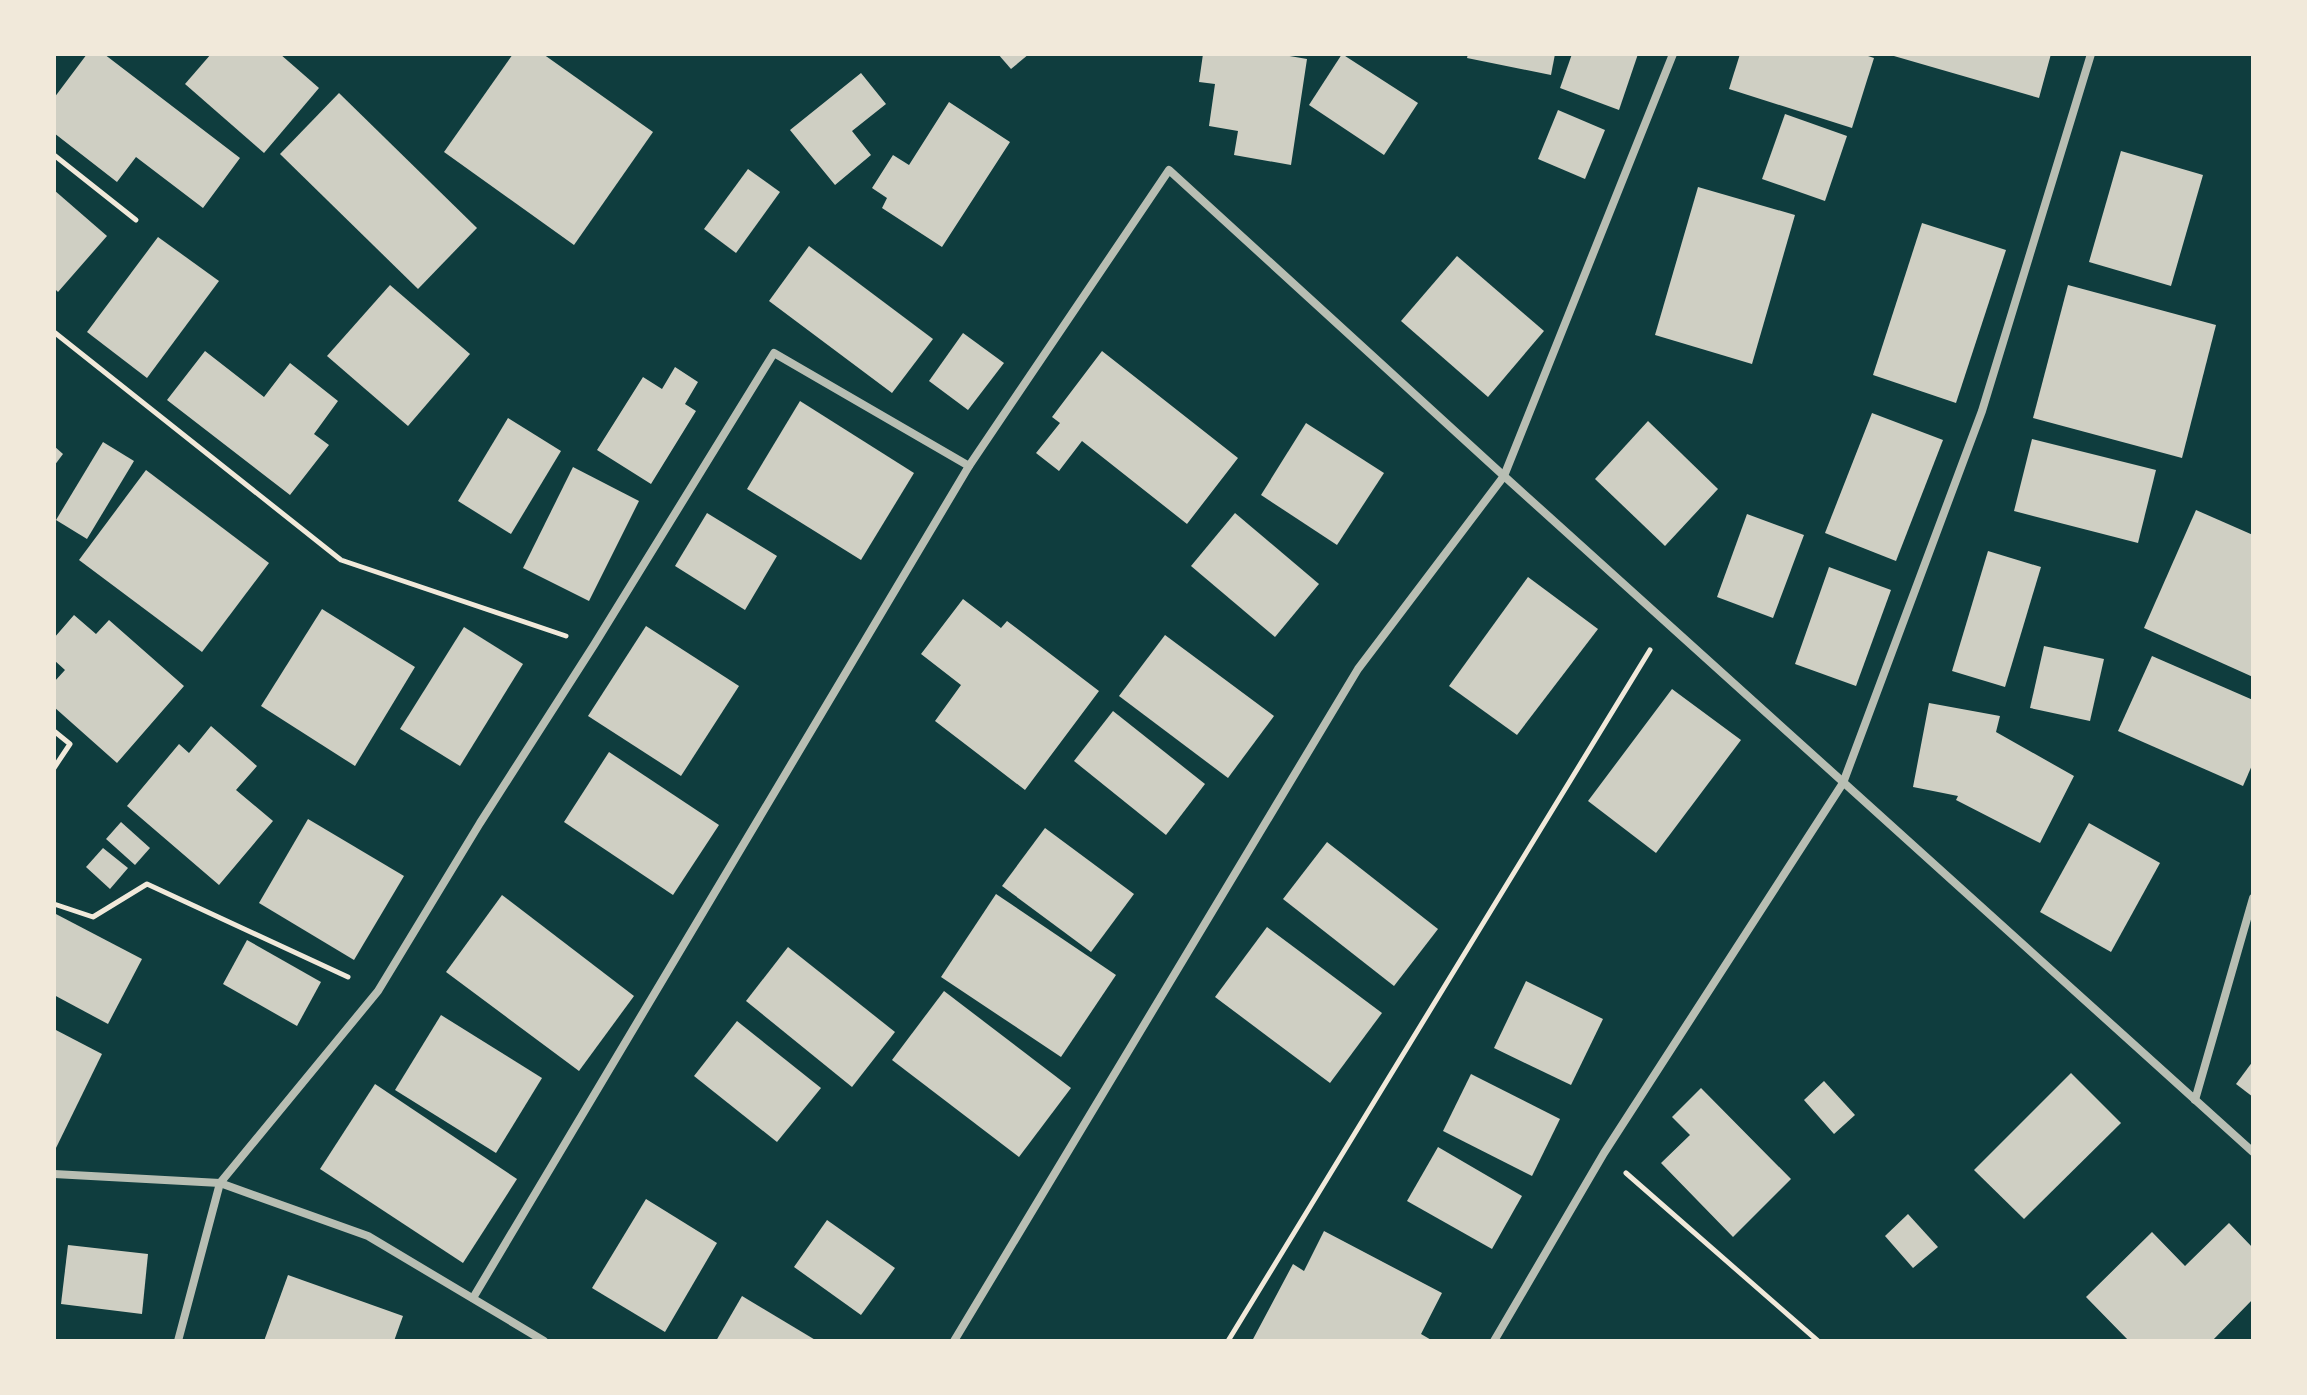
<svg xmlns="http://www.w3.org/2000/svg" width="2307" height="1395" viewBox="0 0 2307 1395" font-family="Signika,sans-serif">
	<rect width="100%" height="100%" fill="#0f3d3e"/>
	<g fill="#cfcfc3">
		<polygon points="87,54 104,54 240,158 203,208 136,157 117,182 54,133 54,98"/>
		<polygon points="211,54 280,54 319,88 264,153 185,84"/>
		<polygon points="513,54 543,54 653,132 574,245 444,152"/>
		<polygon points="998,54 1029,54 1011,69"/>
		<polygon points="1203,54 1278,54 1307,59 1291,165 1234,155 1238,131 1209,126 1215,84 1199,82"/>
		<polygon points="1342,54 1418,103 1384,155 1309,105"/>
		<polygon points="1468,54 1555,54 1551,75 1467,58"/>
		<polygon points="1572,54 1638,54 1619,110 1560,88"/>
		<polygon points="1740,54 1862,54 1874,58 1852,128 1729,89"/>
		<polygon points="1887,54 2051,54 2039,98"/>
		<polygon points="861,73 886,104 852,131 871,155 835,185 790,130"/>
		<polygon points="339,93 477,228 418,289 280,154"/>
		<polygon points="949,102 1010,142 942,247 882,208 887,198 872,188 893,155 909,165"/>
		<polygon points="1558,110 1605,130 1585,179 1538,159"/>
		<polygon points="1785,114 1847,136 1825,201 1762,179"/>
		<polygon points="2121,151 2203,175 2171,286 2089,262"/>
		<polygon points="748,169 780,192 736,253 704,229"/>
		<polygon points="1698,187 1795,215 1752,364 1655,335"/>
		<polygon points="54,190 107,236 58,292 54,288"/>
		<polygon points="1922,223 2006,250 1956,403 1873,375"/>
		<polygon points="158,237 219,281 147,378 87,332"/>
		<polygon points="809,246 933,339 892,393 769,301"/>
		<polygon points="1457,256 1544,331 1488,397 1401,321"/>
		<polygon points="390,285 470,354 408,426 327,356"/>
		<polygon points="2068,285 2216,325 2182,458 2033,418"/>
		<polygon points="963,333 1004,363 968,410 929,381"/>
		<polygon points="205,351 264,397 290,363 338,401 314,434 329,445 290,495 167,400"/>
		<polygon points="1102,351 1238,458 1187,524 1082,441 1059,471 1036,453 1060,423 1052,417"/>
		<polygon points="675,367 698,382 685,404 696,411 651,484 597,450 643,377 662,389"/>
		<polygon points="800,401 914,473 861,560 747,489"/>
		<polygon points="1872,413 1943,440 1896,561 1825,533"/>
		<polygon points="508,418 561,451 511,534 458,501"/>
		<polygon points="1648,421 1718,489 1665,546 1595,479"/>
		<polygon points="1306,423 1384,473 1337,545 1261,495"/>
		<polygon points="2032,439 2156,470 2138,543 2014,511"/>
		<polygon points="103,442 134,461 87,539 56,520"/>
		<polygon points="54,446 63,454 54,466"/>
		<polygon points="573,467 639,501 589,601 523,568"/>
		<polygon points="146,470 269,563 202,652 79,560"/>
		<polygon points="2196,510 2253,535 2253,677 2144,628"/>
		<polygon points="707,513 777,556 745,610 675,566"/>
		<polygon points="1235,513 1319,584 1275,637 1191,566"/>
		<polygon points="1747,514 1804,535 1773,618 1717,597"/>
		<polygon points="1988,551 2041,567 2005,687 1952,671"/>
		<polygon points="1829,567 1891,590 1856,686 1795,664"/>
		<polygon points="1528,577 1598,629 1517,735 1449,686"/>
		<polygon points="963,599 1001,628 1007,621 1099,691 1025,790 935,721 961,685 921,654"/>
		<polygon points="322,609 415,667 355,766 261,706"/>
		<polygon points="74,615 96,634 109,620 184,686 117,763 54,707 54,682 65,670 54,660 54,638"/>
		<polygon points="646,626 739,686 681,776 588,716"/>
		<polygon points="464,627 523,664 460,766 400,729"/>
		<polygon points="1165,635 1274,716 1228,778 1119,696"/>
		<polygon points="2044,646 2104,659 2090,721 2030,708"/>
		<polygon points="2152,656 2253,700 2253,763 2243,786 2118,731"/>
		<polygon points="1672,689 1741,740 1656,853 1588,801"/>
		<polygon points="1929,703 2000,716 1996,732 2074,776 2040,843 1956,800 1958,796 1913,787"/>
		<polygon points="1113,711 1205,784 1166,835 1074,761"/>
		<polygon points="211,726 257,766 236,790 273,821 219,885 127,806 179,744 189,753"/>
		<polygon points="609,752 719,825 673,895 564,822"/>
		<polygon points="308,819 404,876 354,960 259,903"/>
		<polygon points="121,822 150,848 135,865 106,839"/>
		<polygon points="2089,823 2160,863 2111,952 2040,912"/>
		<polygon points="1045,828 1134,894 1091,952 1002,886"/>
		<polygon points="1327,842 1438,929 1394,986 1283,899"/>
		<polygon points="103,848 128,868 110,889 86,867"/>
		<polygon points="996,894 1116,975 1061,1057 941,977"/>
		<polygon points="502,895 634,996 579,1071 446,972"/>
		<polygon points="54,913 142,959 108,1024 54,995"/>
		<polygon points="1267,927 1382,1013 1330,1083 1215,997"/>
		<polygon points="247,940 321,982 297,1026 223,984"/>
		<polygon points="788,947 895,1032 852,1087 746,1001"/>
		<polygon points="1526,981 1603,1019 1571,1085 1494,1048"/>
		<polygon points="944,991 1071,1088 1019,1157 892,1060"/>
		<polygon points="441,1015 542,1078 496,1153 395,1090"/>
		<polygon points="737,1021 821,1088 777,1142 694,1076"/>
		<polygon points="54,1029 102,1054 54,1152"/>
		<polygon points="2253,1061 2253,1097 2236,1084"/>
		<polygon points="2071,1073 2121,1123 2024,1219 1974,1170"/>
		<polygon points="1471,1074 1560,1119 1532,1176 1443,1131"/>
		<polygon points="1824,1081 1855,1115 1834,1134 1804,1100"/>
		<polygon points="375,1084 517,1179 463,1263 320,1169"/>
		<polygon points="1701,1088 1791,1179 1733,1237 1661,1163 1690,1135 1672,1117"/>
		<polygon points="1438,1147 1522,1196 1492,1249 1407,1201"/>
		<polygon points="646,1199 717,1243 665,1332 592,1288"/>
		<polygon points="1908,1214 1938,1247 1913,1268 1885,1236"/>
		<polygon points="827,1220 895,1268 861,1315 794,1267"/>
		<polygon points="2229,1223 2253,1248 2253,1299 2212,1341 2129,1341 2086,1297 2152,1232 2185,1266"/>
		<polygon points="1324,1231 1442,1293 1421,1334 1433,1341 1252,1341 1293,1264 1304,1271"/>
		<polygon points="68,1245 148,1254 142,1314 61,1304"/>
		<polygon points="288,1275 403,1316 394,1341 264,1341"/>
		<polygon points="742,1296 817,1341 716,1341"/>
	</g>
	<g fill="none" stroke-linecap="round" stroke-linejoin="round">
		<g stroke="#f1e9da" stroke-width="5">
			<polyline points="54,155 136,220"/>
			<polyline points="54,332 341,560 566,636"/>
			<polyline points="54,731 70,744 54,768"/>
			<polyline points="54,904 93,917 147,884 348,977"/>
			<polyline points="1626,1173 1818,1341"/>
			<polyline points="1228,1341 1650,650"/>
		</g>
		<g stroke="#b8beb3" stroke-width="8">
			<polyline points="2195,1100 2253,898"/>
			<polyline points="54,1174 220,1183 368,1236 544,1341"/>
			<polyline points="473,1298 969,466 1169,170 1504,476 2253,1152"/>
			<polyline points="178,1341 220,1183 378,991 480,823 594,645 774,353 969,466"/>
			<polyline points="954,1341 1358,669 1504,476 1673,54"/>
			<polyline points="1494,1341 1604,1153 1843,783 1982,411 2091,54"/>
		</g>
	</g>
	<rect width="2307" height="1395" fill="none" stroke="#f1e9da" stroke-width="112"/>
</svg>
